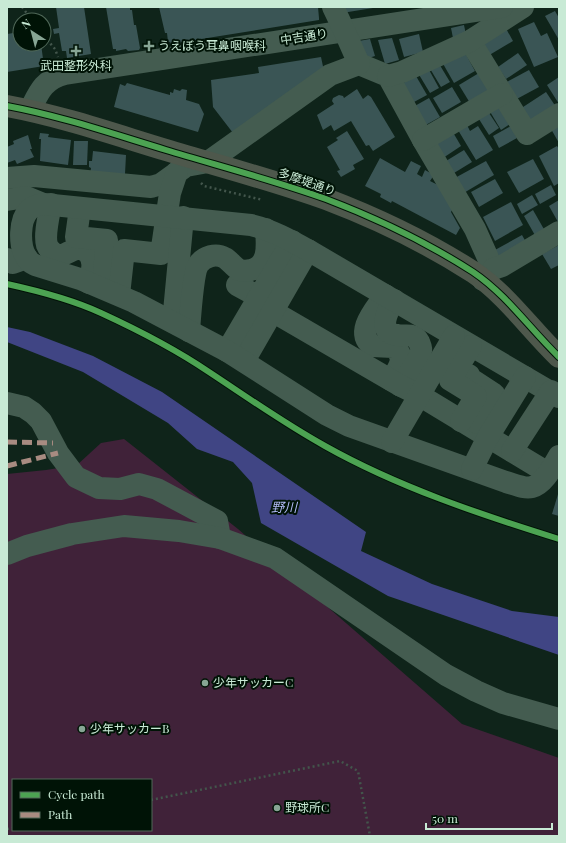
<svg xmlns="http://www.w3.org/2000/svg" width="566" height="843" viewBox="0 0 566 843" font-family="'Playfair Display','Noto Sans JP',serif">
	<rect width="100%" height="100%" fill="#0f241a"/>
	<path fill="#402239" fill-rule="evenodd" d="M124 439 238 529 462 724 559 758V836H7V474L46 470 77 465 101 443ZM13 780H151V830H13Z"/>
	<polygon fill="#404584" points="7,327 30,332 93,356 162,392 366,532 361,551 432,584 512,611 559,617 559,655 388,596 261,523 252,483 233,462 197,449 168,423 83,372 7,342"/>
	<g fill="#3a5555">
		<polygon points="56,7 84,7 91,54 67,58 66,51 62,51 59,33 54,34 53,29 59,28"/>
		<polygon points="106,7 130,7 130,10 132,10 134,25 136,25 140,48 139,50 128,51 126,49 116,51 116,49 113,49"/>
		<polygon points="159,7 318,7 319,18 319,20 170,44 170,42 168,42 167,33 165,33"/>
		<polygon points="340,7 373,7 373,8 342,13"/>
		<polygon points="555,11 559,18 559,40 545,16"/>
		<polygon points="534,22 541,36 547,33 558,57 534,67 518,29"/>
		<polygon points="464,25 466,35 453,38 451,28"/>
		<polygon points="504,25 513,41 486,57 477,41"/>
		<polygon points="20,32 20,44 41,44 44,66 7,72 7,34"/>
		<polygon points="419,34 423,52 404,57 399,39"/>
		<polygon points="392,38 399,60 385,64 378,40"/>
		<polygon points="370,39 375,56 362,60 353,42"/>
		<polygon points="463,49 475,71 454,83 442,62"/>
		<polygon points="518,53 527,65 506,79 498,67"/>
		<polygon points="321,57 324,71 233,133 213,107 211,80 259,73 258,67"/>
		<polygon points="438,62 450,82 441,87 429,67"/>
		<polygon points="428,68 439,88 430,93 418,73"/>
		<polygon points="529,70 539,87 513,101 503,84"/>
		<polygon points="479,73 491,90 470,103 459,85"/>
		<polygon points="416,76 427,95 414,102 403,83"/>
		<polygon points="559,77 559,104 547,85"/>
		<polygon points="127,83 170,95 170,92 173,93 174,89 180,91 182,89 187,90 186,100 199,104 204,114 198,132 114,107 120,84 125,86"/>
		<polygon points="452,87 461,102 442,113 433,98"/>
		<polygon points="357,89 363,99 368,95 371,97 395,137 373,151 369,145 366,146 351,121 334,131 331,125 323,130 317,115 334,104 332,101 333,98 339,95 343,96 344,98"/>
		<polygon points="546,92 556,107 529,124 520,109"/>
		<polygon points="429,98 440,117 424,126 413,107"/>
		<polygon points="499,104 510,124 501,130 489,110"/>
		<polygon points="487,110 499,128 489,135 477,116"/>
		<polygon points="467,125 470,131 478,126 493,150 476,160 458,130"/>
		<polygon points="559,125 559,143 551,129"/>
		<polygon points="511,126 517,138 499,148 493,136"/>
		<polygon points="451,129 461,146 443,158 432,141"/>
		<polygon points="347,131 364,159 353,165 355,169 341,177 337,171 340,170 327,147 338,140 336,138"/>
		<polygon points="40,133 49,134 48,137 71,140 68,165 40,161 41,139 39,139"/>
		<polygon points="28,135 32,149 30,149 34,157 17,164 15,160 7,163 7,147 14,144 13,141"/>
		<polygon points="74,141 88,141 87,165 73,165"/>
		<polygon points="557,146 559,149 559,183 554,186 539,156"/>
		<polygon points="464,150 472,162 454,173 446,161"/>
		<polygon points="93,151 126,155 125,174 90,175 91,168 89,167 89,161 92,161"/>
		<polygon points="380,158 405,172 411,161 421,166 417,174 422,177 425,170 434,175 430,181 442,187 453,208 451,212 460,228 456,235 392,201 391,203 380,197 381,194 365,186"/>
		<polygon points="533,159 544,179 519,193 507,172"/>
		<polygon points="486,161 494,175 462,194 453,179"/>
		<polygon points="495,179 503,193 479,207 471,192"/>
		<polygon points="551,185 556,195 540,204 535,194"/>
		<polygon points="532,195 538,205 522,214 517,204"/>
		<polygon points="559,200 559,221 558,222 549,206"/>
		<polygon points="511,202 523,225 495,241 483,217"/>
		<polygon points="533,210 545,231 536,237 524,216"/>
		<polygon points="522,235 527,244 501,259 495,250"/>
		<polygon points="559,245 559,265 551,269 542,254"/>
		<polygon points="559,491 559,516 552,514"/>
	</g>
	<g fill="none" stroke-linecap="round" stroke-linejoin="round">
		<g stroke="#43564c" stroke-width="2.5" stroke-dasharray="2 3" stroke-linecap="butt">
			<polyline points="22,7 32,20"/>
			<polyline points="44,36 55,49 58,57"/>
			<polyline points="201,183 204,186 263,200"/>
			<polyline points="151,800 340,761 358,771 370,836"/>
			<polyline points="7,829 13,828"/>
		</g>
		<g stroke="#445c50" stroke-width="22">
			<polyline points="470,41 527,134 559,114"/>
			<polyline points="359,64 388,76 423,140 475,229 493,269 483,280"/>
			<polyline points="388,76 402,72 470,41 523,7"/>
			<path d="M30 110C39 92 43 80 65 74L502 7"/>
			<polyline points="423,140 502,94"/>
			<polyline points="7,178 34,176 151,187 161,184 186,166 208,162 330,75 359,64 344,30 333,7"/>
			<polyline points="7,200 26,197 43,204"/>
			<path d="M51 204C49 215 44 235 47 245 49 250 55 256 62 255 67 254 71 250 77 249 81 248 84 250 88 253 96 262 91 273 89 283"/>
			<polyline points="80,208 76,237 107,240 103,283"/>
			<polyline points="7,259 13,263 27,258"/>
			<polyline points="493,269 502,266 559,232"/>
			<polyline points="237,285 259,297"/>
			<polyline points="119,295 124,250 161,254 170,193 177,172"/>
			<path d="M385 295C376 309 354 331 372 346L393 347C408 357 398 369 391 380"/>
			<path d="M394 300C388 310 376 332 397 335 406 337 414 332 419 342 420 345 422 348 421 351 420 359 405 379 401 386"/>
			<polyline points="272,311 401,386 419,395 548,473"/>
			<polyline points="173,322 183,217"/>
			<path d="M189 331C190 318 193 274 198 265 204 256 216 253 225 258 230 261 234 267 239 270 243 271 247 271 251 270 270 266 267 243 266 229"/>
			<polyline points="227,351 292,241"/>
			<polyline points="244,361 308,250"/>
			<polyline points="469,375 468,377 494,394 477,423"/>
			<path d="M559 397 308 250C290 240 272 230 251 225L43 204C38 205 32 207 29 210 19 220 19 245 26 257 28 261 31 263 35 265L80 279 134 302 227 351 327 415 349 426 506 482C514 484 524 489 532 487 544 484 553 466 559 456"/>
			<polyline points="7,403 24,407 33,413 41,421 58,453 76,477 99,488 120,489 139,484 157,489 217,521 220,538"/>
			<polyline points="461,421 476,396 450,380 471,346"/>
			<polyline points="392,442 454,336"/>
			<polyline points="512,451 551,391"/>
			<polyline points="472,469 488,437 525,377"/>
			<polyline points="7,554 27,546 72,534 124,526 179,531 220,538 275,558 446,675 476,691 503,703 559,719"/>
		</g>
		<path stroke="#4e584c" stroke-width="22" d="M7 106C61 116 113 134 166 150 219 166 273 180 326 199 376 218 428 243 473 272 507 295 530 329 559 357"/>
		<g stroke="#a88b81" stroke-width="5" stroke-dasharray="10 5" stroke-linecap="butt">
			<polyline points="7,442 53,443"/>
			<polyline points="7,466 58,453"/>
		</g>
		<g stroke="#001306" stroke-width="8">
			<g id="cycleway">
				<path d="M7 106C61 116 113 134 166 150 219 166 273 180 326 199 376 218 428 243 473 272 507 295 530 329 559 357"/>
				<path d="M7 284C39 291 71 299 101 313 138 330 175 349 209 372 247 397 285 424 325 446 398 487 479 514 559 539"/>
			</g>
		</g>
		<use href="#cycleway" stroke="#4ca352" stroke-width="6"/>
	</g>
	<g fill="#87a594" stroke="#001306" stroke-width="1.5">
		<path d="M147 40h4v4h4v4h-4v4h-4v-4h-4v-4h4z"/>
		<path d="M74 45h4v4h4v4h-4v4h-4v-4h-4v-4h4z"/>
		<circle cx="205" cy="683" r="4"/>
		<circle cx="82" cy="729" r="4"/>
		<circle cx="277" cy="808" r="4"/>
	</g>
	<g text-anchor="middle" stroke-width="4" stroke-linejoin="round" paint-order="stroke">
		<g font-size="12" fill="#c8ead5" stroke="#001306">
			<text transform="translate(304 37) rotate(-9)" y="4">中吉通り</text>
			<text transform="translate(307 182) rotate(19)" y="4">多摩堤通り</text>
		</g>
		<g font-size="12" fill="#c8ead5" stroke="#001306" text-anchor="start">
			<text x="158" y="50">うえぼう耳鼻咽喉科</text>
			<text x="76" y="70" text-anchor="middle">武田整形外科</text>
			<text x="213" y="687">少年サッカーC</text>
			<text x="90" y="733">少年サッカーB</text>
			<text x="285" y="812">野球所C</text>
		</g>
		<g font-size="13" font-style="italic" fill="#b2baf6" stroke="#001306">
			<text x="284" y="512">野川</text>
		</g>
	</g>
	<rect width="566" height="843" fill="none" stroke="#c8ead5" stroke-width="16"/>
	<rect x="12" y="779" width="140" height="52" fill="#001306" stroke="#506959"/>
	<rect x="20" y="792" width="20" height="6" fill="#4ca352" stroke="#506959"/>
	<text x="48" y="799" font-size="12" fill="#c8ead5">Cycle path</text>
	<rect x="20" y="812" width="20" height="6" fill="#a88b81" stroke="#506959"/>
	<text x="48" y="819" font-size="12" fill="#c8ead5">Path</text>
	<g transform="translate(32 32) rotate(324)"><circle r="19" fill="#001306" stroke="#506959"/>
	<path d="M0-3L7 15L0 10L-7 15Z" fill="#87a594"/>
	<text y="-6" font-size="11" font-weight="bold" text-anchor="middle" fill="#c8ead5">N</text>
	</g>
	<path d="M426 823v6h126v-6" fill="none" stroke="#c8ead5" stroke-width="2"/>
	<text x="432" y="823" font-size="12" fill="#c8ead5" stroke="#001306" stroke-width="3" paint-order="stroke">50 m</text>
</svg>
